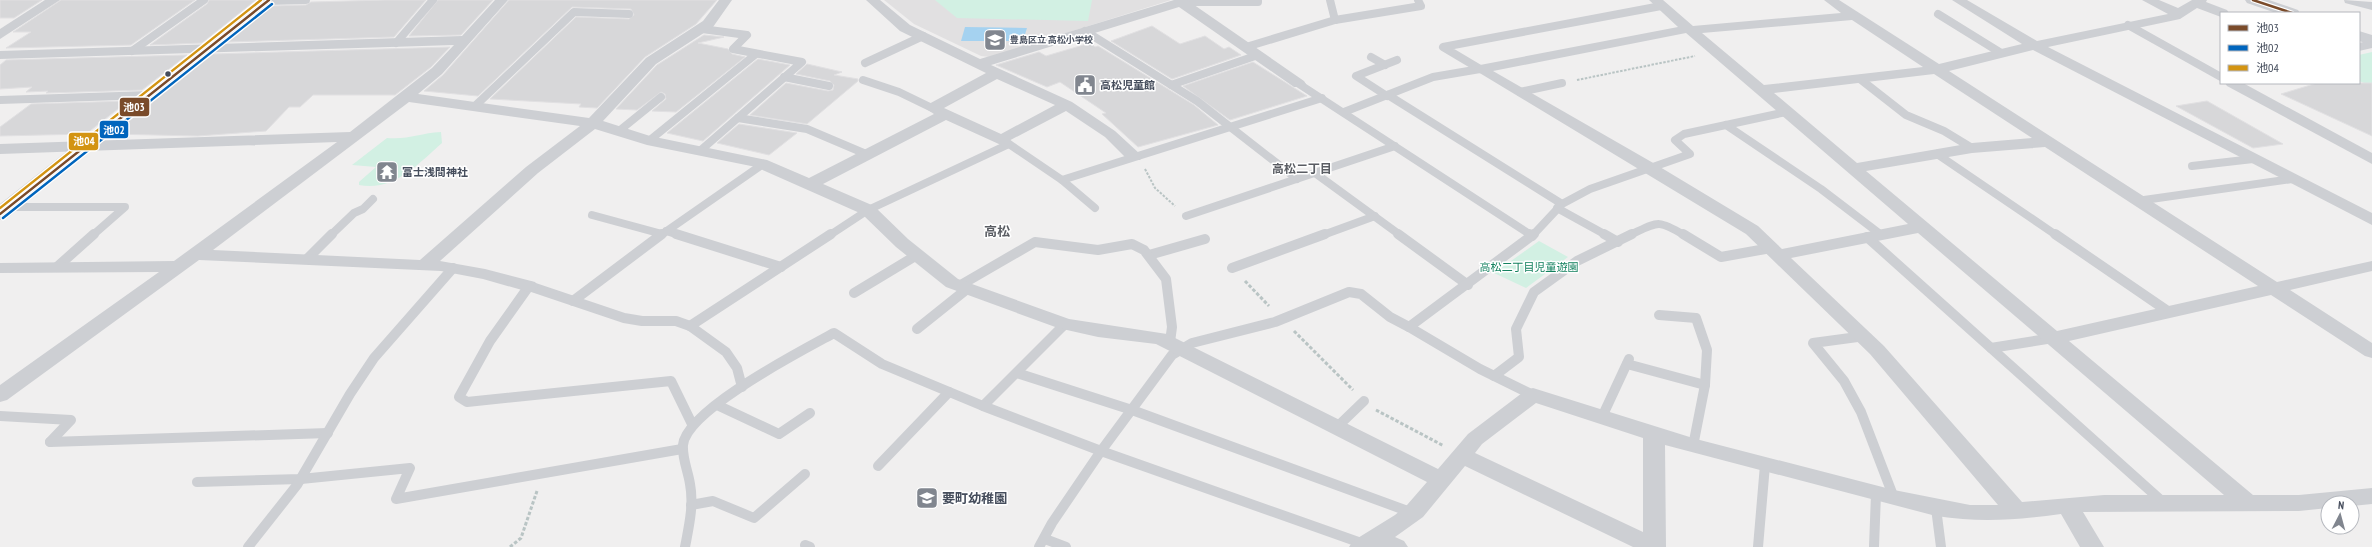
<svg xmlns="http://www.w3.org/2000/svg" width="2372" height="547" viewBox="0 0 2372 547" font-family="'PT Sans Narrow','Noto Sans JP',sans-serif">
	<rect width="100%" height="100%" fill="#f0efef"/>
	<polygon fill="#e1e0e1" points="884,0 1171,0 990,57 981,56 914,24"/>
	<g fill="#d2f0e3">
		<polygon points="935,0 1092,0 1088,21 957,18"/>
		<polygon points="2372,52 2372,86 2359,81 2359,55"/>
		<path d="M441 132 442 143C418 164 393 192 359 185V182L376 167 352 165 387 138C408 140 420 133 441 132Z"/>
		<polygon points="1539,241 1568,257 1526,288 1494,273"/>
	</g>
	<polygon fill="#a5d2f0" points="965,27 1027,28 1023,41 961,41"/>
	<g fill="#d7d7d9" stroke="#e1e0e2">
		<polygon points="0,0 42,0 14,18 0,18"/>
		<polygon points="61,0 195,0 131,45 6,48 31,32 13,32"/>
		<polygon points="209,0 256,0 202,43 150,45 207,4"/>
		<polygon points="385,0 426,0 394,37 227,42 272,6 306,5 311,2"/>
		<polygon points="438,0 493,0 461,35 409,36"/>
		<polygon points="509,0 717,0 696,24 645,57 597,108 579,107 581,104 490,99 576,17 629,19 634,15 631,9 572,7 478,96 424,91 443,75"/>
		<polygon points="1152,26 1180,44 1205,36 1224,49 1229,47 1241,55 1172,79 1111,41"/>
		<polygon points="704,35 724,37 698,43 728,49 732,54 745,57 676,112 652,111 666,99 665,94 661,92 637,110 616,109 657,65"/>
		<polygon points="1090,43 1095,47 1098,46 1194,105 1218,125 1138,147 1102,114 1106,113 1060,82 1047,87 996,65 1039,52 1046,56"/>
		<polygon points="450,47 431,67 395,95 313,95 300,107 289,107 266,131 198,136 113,134 213,54"/>
		<polygon points="187,55 142,90 46,93 48,91 26,92 32,87 0,89 0,65 6,60"/>
		<polygon points="758,59 790,65 703,141 667,133"/>
		<polygon points="1253,62 1307,96 1230,120 1183,86"/>
		<polygon points="807,64 842,72 834,75 858,79 858,81 807,124 750,115 786,83 828,91 833,90 834,85 830,81 796,74"/>
		<polygon points="2317,83 2372,83 2372,136 2281,94"/>
		<polygon points="128,101 86,134 0,136 0,127 31,104"/>
		<polygon points="2207,101 2283,144 2253,148 2176,106"/>
		<polygon points="739,124 797,133 769,155 717,143"/>
	</g>
	<g fill="none" stroke-linecap="round" stroke-linejoin="round">
		<g stroke="#b9c4c4" stroke-width="2" stroke-dasharray="2.5 1.5" stroke-linecap="butt">
			<polyline points="1577,80 1695,56"/>
			<polyline points="1145,169 1155,188 1175,206"/>
		</g>
		<g stroke="#b9c4c4" stroke-width="3" stroke-dasharray="3.5 2" stroke-linecap="butt">
			<polyline points="1245,281 1269,306"/>
			<polyline points="1294,331 1353,390"/>
			<polyline points="1376,410 1444,446"/>
			<polyline points="510,547 521,538 537,491"/>
		</g>
		<g stroke="#cdcfd3" stroke-width="8">
			<polyline points="1330,0 1335,20"/>
			<polyline points="267,1 306,0"/>
			<polyline points="1181,2 1258,2 1258,0"/>
			<polyline points="1938,14 2001,53"/>
			<polyline points="2128,25 2221,77"/>
			<polyline points="1085,31 1197,101 1297,179"/>
			<polyline points="396,43 433,0"/>
			<polyline points="1246,47 1335,20 1421,6 1418,0"/>
			<polyline points="132,51 204,0"/>
			<polyline points="1371,57 1385,65"/>
			<polyline points="865,63 923,36"/>
			<polyline points="1480,69 1443,47 1661,6"/>
			<polyline points="784,77 829,86"/>
			<polyline points="1860,79 1906,115 1944,131 1972,148"/>
			<polyline points="863,80 899,92 932,108"/>
			<polyline points="1299,84 1531,235"/>
			<polyline points="1171,85 1258,55"/>
			<polyline points="1520,92 1562,83"/>
			<polyline points="1388,95 1562,204"/>
			<polyline points="1387,96 1356,76 1397,60"/>
			<polyline points="0,100 149,95"/>
			<polyline points="475,106 574,12 629,14"/>
			<polyline points="1344,112 1433,77 1480,69"/>
			<polyline points="738,118 807,129 866,154"/>
			<polyline points="1726,125 1821,189 1880,234"/>
			<polyline points="619,131 661,97"/>
			<polyline points="650,140 756,54"/>
			<polyline points="1009,144 1062,180 1095,208"/>
			<polyline points="701,150 802,62 733,49 747,35 702,29"/>
			<polyline points="1937,154 2056,235"/>
			<polyline points="2192,166 2253,159"/>
			<polyline points="1315,173 1400,235"/>
			<polyline points="1062,180 1322,98"/>
			<polyline points="2137,201 2292,179"/>
			<polyline points="9,207 125,207 93,235"/>
			<polyline points="1557,208 1606,235"/>
			<polyline points="592,215 662,234"/>
			<polyline points="1186,216 1395,146"/>
			<polyline points="666,231 679,235"/>
			<polyline points="331,235 354,213 363,209 373,199"/>
			<polyline points="661,235 763,164"/>
			<polyline points="830,235 868,210 1009,144 1001,140"/>
			<polyline points="1323,235 1375,216"/>
			<polyline points="1533,235 1562,204 1590,189 1690,154 1675,140 1684,134 1786,112"/>
			<path d="M1630 235C1658 222 1657 219 1684 235"/>
		</g>
		<g stroke="#cdcfd3" stroke-width="10">
			<polyline points="676,234 781,267"/>
			<polyline points="1398,234 1468,285"/>
			<polyline points="1529,234 1532,236"/>
			<polyline points="1604,234 1618,242"/>
			<polyline points="1683,234 1721,257 1771,248"/>
			<polyline points="2055,234 2169,312"/>
			<polyline points="1867,237 2164,503"/>
			<polyline points="1149,255 1205,239"/>
			<polyline points="307,259 332,234"/>
			<polyline points="57,267 94,234"/>
			<polyline points="1232,268 1325,234"/>
			<polyline points="959,286 1035,242 1098,250 1132,244 1144,250 1166,279 1172,327 1170,342"/>
			<polyline points="854,293 917,255"/>
			<polyline points="573,301 662,234"/>
			<polyline points="1659,315 1696,318 1707,350 1705,385 1693,446"/>
			<polyline points="690,326 831,234"/>
			<polyline points="1409,327 1480,369 1533,395"/>
			<polyline points="917,329 967,289"/>
			<polyline points="1865,336 1813,343 1844,381 1861,412 1894,498"/>
			<polyline points="1991,348 2053,338"/>
			<polyline points="1627,364 1705,385"/>
			<polyline points="1017,373 1132,410 1413,513"/>
			<polyline points="1494,376 1519,357 1516,329 1534,292 1577,261 1632,234"/>
			<polyline points="717,405 779,434 810,413"/>
			<polyline points="983,406 1065,324"/>
			<polyline points="0,416 71,420 50,442"/>
			<polyline points="1602,417 1629,359"/>
			<polyline points="692,424 671,381 467,402 459,397 490,341 529,286 624,318 642,321 676,321 690,326 726,352 737,368 742,387"/>
			<polyline points="1337,427 1364,401"/>
			<polyline points="50,442 328,433"/>
			<polyline points="878,466 949,392"/>
			<polyline points="197,482 301,479 410,468 396,499 682,449"/>
			<polyline points="691,505 713,501 754,518 805,474"/>
			<polyline points="1936,508 1941,547"/>
			<polyline points="1045,539 1066,547"/>
			<polyline points="805,545 810,547"/>
			<polyline points="248,547 297,485 350,394 374,358 453,268"/>
			<path d="M685 547C689 526 694 505 690 484 688 471 682 458 683 445 686 410 803 350 834 333L882 364 983 406 1101 451 1364 544"/>
			<polyline points="1039,547 1052,523 1101,451 1172,355 1192,343 1275,322 1349,292 1361,294 1390,317 1409,327 1534,234"/>
			<polyline points="1758,547 1765,465"/>
			<polyline points="1874,547 1876,494"/>
		</g>
		<g fill="#cdcfd3" fill-rule="evenodd">
			<polygon points="45,0 60,0 0,39 0,29"/>
			<path d="M495 0H508L442 74 418 94 589 118 646 58 703 21 719 0H732L713 27 656 64 603 121 650 136 767 160 809 178 934 114 925 108 927 105 986 73 900 31 866 0H880L910 25 980 59 1174 0H1187L1304 81 1306 84 1304 87H1294L1179 7 991 65 1072 102 1115 131 1140 154 1142 157 1140 160H1128L1105 137 1066 111 1001 145 946 120 823 184 874 206 908 239 958 279 1069 319 1167 334 1438 469 1468 434 1526 390 1533 388 1696 439 1894 490 1970 505H1998L1870 354 1746 234 1473 69 1480 65 1678 27 1649 0H1663L1693 26 1841 13 1824 0H1839L1939 64 2022 44 1952 0H1967L2037 41 2168 14 2142 0H2159L2178 8 2192 0H2207L2206 2 2227 10 2229 13H2221V17L2197 8 2180 19 2048 47 2372 213V225L2033 50 1949 71 2277 282 2372 261V271L2290 290 2372 343V358L2365 356 2271 295 2069 341 2253 495H2299L2372 488V504L2352 506V503H2328V508L2299 511 2083 512 2104 547H2080L2061 514C2015 520 1982 523 1936 516L1665 445 1666 547H1633L1465 466 1423 517 1395 537 1404 541 1408 547H1349L1353 541 1395 515 1407 505 1427 482 1156 344 1098 337 1058 328 946 287 896 247 862 214 756 167 647 145 595 129 538 173 440 261 485 269 535 282 538 286 535 290 529 292 483 279 441 271 199 260 7 400 0 402V385L159 272 0 273V263L174 261 337 142 0 154V144L350 132 432 68 454 45 0 59V51L462 36ZM1852 20 1923 67 1764 85 1702 33ZM1686 33 1908 224 1782 249 1758 226 1655 164 1493 71ZM1934 74 2032 138 1972 143 1857 163 1774 93ZM997 79 1055 105 1001 134 944 108ZM409 102 580 126 526 167 420 260 213 250ZM2045 147 2258 286 2057 331 1866 171 1972 153ZM1918 233 2224 495H2104L2022 502 1884 346 1791 258ZM1536 403 1643 438V532L1475 453 1482 444Z"/>
			<polygon points="2344,0 2372,2 2372,10 2345,3"/>
			<polygon points="2372,40 2372,48 2359,51 2359,43"/>
			<polygon points="2225,83 2243,83 2372,153 2372,164 2227,86"/>
		</g>
		<g fill="#cdcfd3" fill-rule="evenodd">
			<polygon points="259,0 277,0 7,218 0,220 0,204"/>
			<polygon points="2245,0 2269,0 2298,10 2300,13 2276,13 2247,3"/>
			<polygon points="2359,31 2372,35 2372,45 2359,41"/>
		</g>
		<g stroke="#fff" stroke-width="5">
			<g id="bus-1">
				<polyline points="2253,0 2292,13"/>
				<polyline points="0,214 269,0"/>
			</g>
		</g>
		<g stroke="#fff" stroke-width="5">
			<polyline id="bus-2" points="3,218 272,4"/>
		</g>
		<g stroke="#fff" stroke-width="5">
			<polyline id="bus-3" points="0,208 261,0"/>
		</g>
		<use href="#bus-1" stroke="#7a4b2a" stroke-width="2.5"/>
		<use href="#bus-2" stroke="#0065bd" stroke-width="2.5"/>
		<use href="#bus-3" stroke="#d39412" stroke-width="2.5"/>
	</g>
	<defs>
		<g id="school-square" transform="scale(1.15)"><rect x="-9" y="-9" width="18" height="18" rx="4" fill="#81868f" stroke="#fff"/><path d="M0-5L7-2L0 1L-7-2ZM-4 1L0 2.5L4 1V4Q0 6-4 4Z" fill="#fff"/></g>
		<g id="civic-square" transform="scale(1.15)"><rect x="-9" y="-9" width="18" height="18" rx="4" fill="#81868f" stroke="#fff"/><path d="M-.6-6.5H3V-4.5H.6V-3L4-1V1h2V6H-6V1h2V-1L-.6-3ZM-1.2 2.5V6h2.4V2.5Z" fill="#fff"/></g>
		<g id="temple-square" transform="scale(1.15)"><rect x="-9" y="-9" width="18" height="18" rx="4" fill="#81868f" stroke="#fff"/><path d="M0-6L5-2H3V0L6.5 2.5H4V6H1.5V3h-3V6H-4V2.5H-6.5L-3 0V-2H-5Z" fill="#fff"/></g>
	</defs>
	<g fill-rule="evenodd">
		<use href="#school-square" x="995" y="40"/>
		<use href="#civic-square" x="1085" y="85"/>
		<use href="#temple-square" x="387" y="172"/>
		<use href="#school-square" x="927" y="498"/>
	</g>
	<circle fill="#454d5c" stroke="#fff" stroke-width="1.5" cx="168" cy="74" r="3.5"/>
	<g text-anchor="middle" stroke-width="3" stroke-linejoin="round" paint-order="stroke">
		<g font-size="9" font-weight="bold" fill="#454d5c" stroke="#fff" text-anchor="start">
			<text x="1010" y="43">豊島区立 高松小学校</text>
		</g>
		<g font-size="11" font-weight="bold" fill="#454d5c" stroke="#fff" text-anchor="start">
			<text x="1100" y="89">高松児童館</text>
			<text x="402" y="176">富士浅間神社</text>
		</g>
		<g font-size="11" fill="#13815e" stroke="#fff">
			<text x="1529" y="271">高松二丁目児童遊園</text>
		</g>
		<g font-size="12" font-weight="bold" fill="#5a5d63" stroke="#fff">
			<text x="1302" y="173">高松二丁目</text>
		</g>
		<g font-size="13" font-weight="bold" fill="#5a5d63" stroke="#fff">
			<text x="997" y="236">高松</text>
		</g>
		<g font-size="13" font-weight="bold" fill="#454d5c" stroke="#fff" text-anchor="start">
			<text x="942" y="503">要町幼稚園</text>
		</g>
	</g>
	<g stroke="#fff" stroke-width="1.5">
		<rect x="119" y="97" width="31" height="20" rx="4" fill="#7a4b2a"/>
		<rect x="99" y="120" width="30" height="19" rx="4" fill="#0065bd"/>
		<rect x="68" y="132" width="31" height="19" rx="4" fill="#d39412"/>
	</g>
	<g font-size="11" text-anchor="middle" font-weight="bold" fill="#fff">
		<text x="134" y="111">池03</text>
		<text x="114" y="134">池02</text>
		<text x="84" y="145">池04</text>
	</g>
	<rect x="2220" y="12" width="140" height="72" fill="#ffffff" stroke="#b5b8be"/>
	<rect x="2228" y="25" width="20" height="6" fill="#7a4b2a" stroke="#b5b8be"/>
	<text x="2256" y="32" font-size="12" fill="#454d5c">池03</text>
	<rect x="2228" y="45" width="20" height="6" fill="#0065bd" stroke="#b5b8be"/>
	<text x="2256" y="52" font-size="12" fill="#454d5c">池02</text>
	<rect x="2228" y="65" width="20" height="6" fill="#d39412" stroke="#b5b8be"/>
	<text x="2256" y="72" font-size="12" fill="#454d5c">池04</text>
	<g transform="translate(2340 515) rotate(6)"><circle r="19" fill="#ffffff" stroke="#b5b8be"/>
	<path d="M0-3L7 15L0 10L-7 15Z" fill="#81868f"/>
	<text y="-6" font-size="11" font-weight="bold" text-anchor="middle" fill="#454d5c">N</text>
	</g>
</svg>
